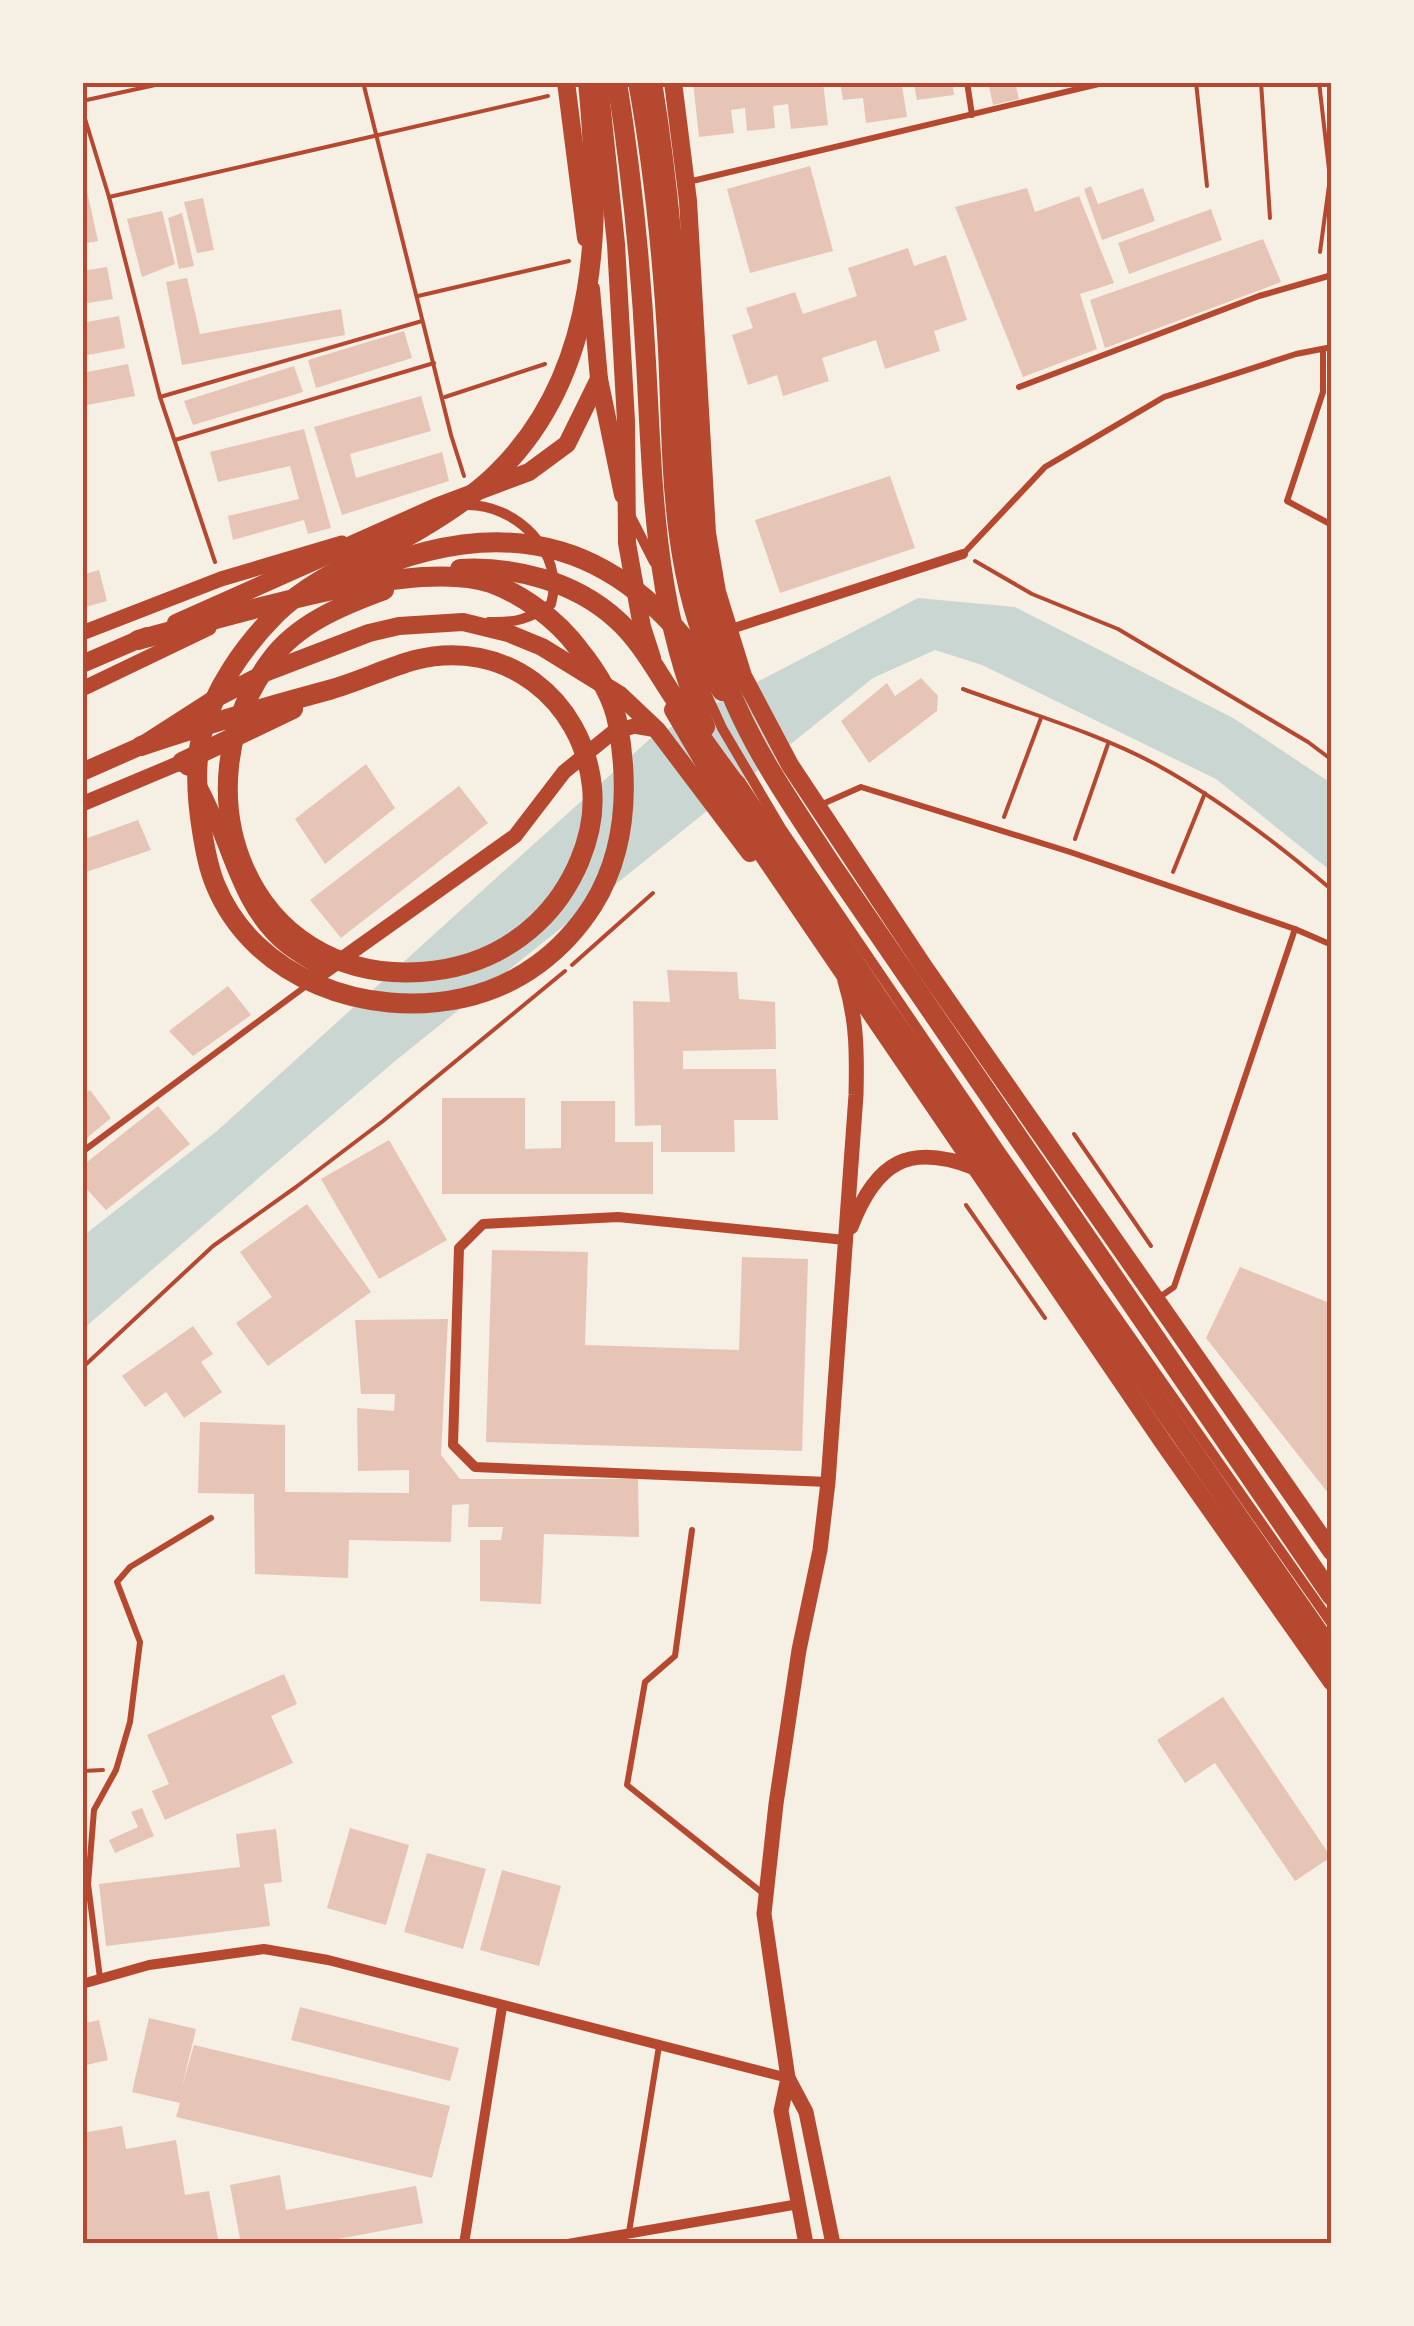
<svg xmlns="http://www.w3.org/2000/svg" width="1414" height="2326" viewBox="0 0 1414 2326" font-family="'Fira Sans Condensed',sans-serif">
	<rect width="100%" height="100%" fill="#f6efe4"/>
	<polygon fill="#c9d6d2" points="918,598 1015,607 1233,718 1331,783 1331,871 1216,779 982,665 935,650 873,678 395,1061 83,1329 83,1236 217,1131 652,737"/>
	<g fill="#e6c5b7">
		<polygon points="693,82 823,82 828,125 791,129 788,104 773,106 775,128 747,131 745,108 731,110 734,133 699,137"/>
		<polygon points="840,82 952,82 954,95 917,100 914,85 902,86 907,117 866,123 863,98 843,100"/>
		<polygon points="988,82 1015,82 1019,99 993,105"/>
		<polygon points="810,166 833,251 750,273 727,189"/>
		<polygon points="82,168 98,241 82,244"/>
		<polygon points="1091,186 1098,204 1143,188 1155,221 1102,240 1084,189"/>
		<polygon points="1027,188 1035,212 1079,196 1114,283 1080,294 1097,349 1023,377 955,207"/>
		<polygon points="203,198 214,250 197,253 184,202"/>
		<polygon points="1211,209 1222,240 1129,274 1118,243"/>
		<polygon points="162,211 175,264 142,277 127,219"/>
		<polygon points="182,213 194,266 179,269 168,218"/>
		<polygon points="1263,239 1281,282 1105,348 1090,300"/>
		<polygon points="908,248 914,266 946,255 967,320 934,331 940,351 885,369 876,340 822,358 829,381 783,396 777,375 748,385 732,335 753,328 746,308 795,292 803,314 857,296 848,268"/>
		<polygon points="107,267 113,299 82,304 82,271"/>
		<polygon points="187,278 200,334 341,309 345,335 182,365 166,282"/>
		<polygon points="119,316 125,348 82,356 82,323"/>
		<polygon points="404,331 412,358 316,388 308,360"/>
		<polygon points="128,364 135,396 82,406 82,373"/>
		<polygon points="294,366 303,392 193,425 184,401"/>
		<polygon points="421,396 431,431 350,454 356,478 442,452 449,481 342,515 314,427"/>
		<polygon points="304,429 331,528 308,534 304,520 233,540 228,516 299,499 290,466 218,482 210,452"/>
		<polygon points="890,476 915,548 780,593 755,520"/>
		<polygon points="99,570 107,601 82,608 82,575"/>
		<polygon points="921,678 938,696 937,711 869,763 841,721 887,683 895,696"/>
		<polygon points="366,764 395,808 325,864 295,819"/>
		<polygon points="459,786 488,823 341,938 310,900"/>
		<polygon points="138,820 151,850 86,872 82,840"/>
		<polygon points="667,970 737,972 739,999 775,1002 776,1049 683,1051 683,1069 776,1069 778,1120 734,1120 735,1152 661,1152 661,1125 635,1126 633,1001 670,1002"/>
		<polygon points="228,986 251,1015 193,1056 169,1031"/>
		<polygon points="90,1090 111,1118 82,1142 82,1096"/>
		<polygon points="442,1098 525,1098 525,1149 561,1148 561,1101 615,1101 615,1142 653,1142 653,1194 442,1194"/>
		<polygon points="158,1106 190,1144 106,1210 82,1184 82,1166"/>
		<polygon points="389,1140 447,1240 379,1279 321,1179"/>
		<polygon points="307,1204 371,1292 268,1366 236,1323 272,1297 240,1252"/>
		<polygon points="492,1250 588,1252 585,1345 739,1350 742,1257 808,1259 802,1451 486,1442"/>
		<polygon points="1240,1267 1332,1304 1332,1498 1206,1338"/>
		<polygon points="448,1319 441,1455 460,1479 638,1479 639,1537 544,1534 541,1604 480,1601 480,1540 501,1540 503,1527 468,1527 469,1504 452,1505 451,1542 349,1540 348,1578 255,1574 254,1494 198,1493 200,1422 285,1425 285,1492 409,1493 409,1470 358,1471 357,1408 394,1411 395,1394 361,1394 355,1320"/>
		<polygon points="193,1326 213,1354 201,1362 222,1392 184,1418 166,1392 145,1407 122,1376"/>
		<polygon points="284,1674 297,1704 271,1716 293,1763 165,1820 152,1791 169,1784 147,1735"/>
		<polygon points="1223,1697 1331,1857 1295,1881 1215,1763 1185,1783 1157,1740"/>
		<polygon points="142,1808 154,1836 115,1853 109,1840 138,1827 131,1812"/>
		<polygon points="350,1828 409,1845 386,1925 327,1908"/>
		<polygon points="276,1829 282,1882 264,1884 270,1926 106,1946 99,1884 240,1867 236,1834"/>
		<polygon points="427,1853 486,1869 463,1949 404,1932"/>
		<polygon points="502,1870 561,1886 539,1966 480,1950"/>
		<polygon points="300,2007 459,2048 450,2081 291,2040"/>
		<polygon points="149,2018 196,2029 182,2087 194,2045 450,2106 432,2178 176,2117 180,2103 132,2092"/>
		<polygon points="99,2020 108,2060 82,2066 82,2024"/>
		<polygon points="122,2126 126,2149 176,2140 185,2195 209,2191 219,2244 82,2244 82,2133"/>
		<polygon points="280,2175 286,2210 416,2186 423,2223 312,2244 241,2244 230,2185"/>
	</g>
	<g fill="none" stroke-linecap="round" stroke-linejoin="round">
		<g stroke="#b5482f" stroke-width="4">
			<polyline points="363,82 451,435 464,476"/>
			<polyline points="1196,82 1207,186"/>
			<polyline points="1261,82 1270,218"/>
			<polyline points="1319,82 1330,178 1320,252"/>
			<polyline points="82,101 169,82"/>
			<polyline points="82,109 109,197 160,397 215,562"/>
			<polyline points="109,197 548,96"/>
			<polyline points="418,296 569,261"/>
			<polyline points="160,397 422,321"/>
			<polyline points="445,397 545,364"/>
			<polyline points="175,440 434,363"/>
			<polyline points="975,561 1032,594 1118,629 1308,742 1332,760"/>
			<path d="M963 689C1025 712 1098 733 1157 765 1221 800 1277 843 1332 890"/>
			<polyline points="1004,817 1041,718"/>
			<polyline points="1075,839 1108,744"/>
			<polyline points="1173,872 1205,793"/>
			<polyline points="572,965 653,893"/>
			<polyline points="1074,1134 1151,1246"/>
			<polyline points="966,1205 1045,1318"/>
			<polyline points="82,1368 213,1246 296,1187 383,1121 565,971"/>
			<polyline points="82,1771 103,1770"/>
		</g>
		<g stroke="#b5482f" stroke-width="6">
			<polyline points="967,82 972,115"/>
			<polyline points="688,182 1107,82"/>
			<polyline points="1323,349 1323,392 1287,501 1332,525"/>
			<polyline points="1019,387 1259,296 1332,275"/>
			<polyline points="963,554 1045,467 1164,397 1296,354 1332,347"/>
			<polyline points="818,806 861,787 1070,852 1295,929 1332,945"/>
			<polyline points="82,1152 306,986"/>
			<polyline points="1157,1299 1174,1287 1295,929"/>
			<polyline points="692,1530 675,1656 645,1682 627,1785 765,1895"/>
			<polyline points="100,1978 88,1884 94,1810 116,1770 130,1722 140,1642 117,1582 130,1567 211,1518"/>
			<polyline points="629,2232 659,2046"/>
		</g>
		<g stroke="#b5482f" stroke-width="10">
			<path d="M465 505C515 503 566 552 551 604 529 619 516 623 489 622"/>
			<polyline points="630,515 654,562"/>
			<polyline points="728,630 963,554"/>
			<polyline points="690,658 722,728 781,828 1001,1152 1332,1624"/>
			<polyline points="828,1482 475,1467 453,1445 459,1248 483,1224 618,1217 845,1240"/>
			<polyline points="82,1984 149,1965 264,1949 328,1960 788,2078"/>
			<polyline points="464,2244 502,2007"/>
			<polyline points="568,2244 799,2204"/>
		</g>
		<g stroke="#b5482f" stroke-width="15">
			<polyline points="82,633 221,579 342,543"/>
			<polyline points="82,689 209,628"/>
			<path d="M200 787C229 839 237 906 285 945 298 955 312 963 325 971L515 836 564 772 612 733 634 726 657 730"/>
			<polyline points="82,804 182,762 187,768"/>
			<path d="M851 1227C876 1162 909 1142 975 1168"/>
			<polyline points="788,2078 806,2112 833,2244"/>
			<path d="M806 2244 781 2111 788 2078 764 1914 776 1804 799 1650 820 1550 828 1482 856 1095C857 1055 857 1019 845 981"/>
		</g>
		<g stroke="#b5482f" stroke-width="18">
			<polyline points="566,82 586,238"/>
			<polyline points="673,82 688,201 707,533 717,592 743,676 790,765 924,967 1332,1552"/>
			<polyline points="591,289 599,379 623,495"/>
		</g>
		<g stroke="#b5482f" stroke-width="18">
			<polyline points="599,82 616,244 626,421 627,543 642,627 652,658"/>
			<path d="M637 82C653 170 662 260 667 350 672 455 668 568 714 666"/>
			<polyline points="176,623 436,507 529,472 567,444 599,379"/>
			<polyline points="82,664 147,636"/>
			<polyline points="673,710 727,802 1165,1445 1332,1682"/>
			<polyline points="82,772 141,746 211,701 267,672 369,633 399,626 463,622 508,633 542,647 620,695 657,730 750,853"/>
		</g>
		<g stroke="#b5482f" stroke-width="20">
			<path d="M617 82C632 175 641 269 646 362 653 489 654 609 705 727"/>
			<path d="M652 82C669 185 677 289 683 393 688 485 693 575 720 663 743 736 789 800 830 863L1332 1596"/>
			<path d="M460 569C514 566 574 581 616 619 640 640 657 672 675 699 696 731 718 761 741 792"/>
			<path d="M350 579C509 506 629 541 722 691"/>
			<path d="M138 640C222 619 412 556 491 583 524 595 558 621 578 648 596 670 613 696 618 725 629 787 627 850 593 905 563 952 518 986 463 998 368 1019 254 980 215 884 208 867 205 849 202 831 197 800 194 765 202 734 214 689 244 646 276 614 319 572 368 560 417 531 444 515 475 495 497 473 602 371 601 218 588 82"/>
			<path d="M141 746C203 725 266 707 329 690 358 682 386 668 415 660 504 637 583 699 592 787 597 836 572 890 537 923 505 953 465 969 421 972 247 983 175 790 270 661 296 624 343 605 384 590"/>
			<polyline points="182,762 293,709"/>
			<polyline points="736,784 876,995 1332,1652"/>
		</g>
	</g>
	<rect width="1414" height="2326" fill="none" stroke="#f6efe4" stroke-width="170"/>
	<rect x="85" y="85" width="1244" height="2156" fill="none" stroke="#b5482f" stroke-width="4"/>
</svg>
